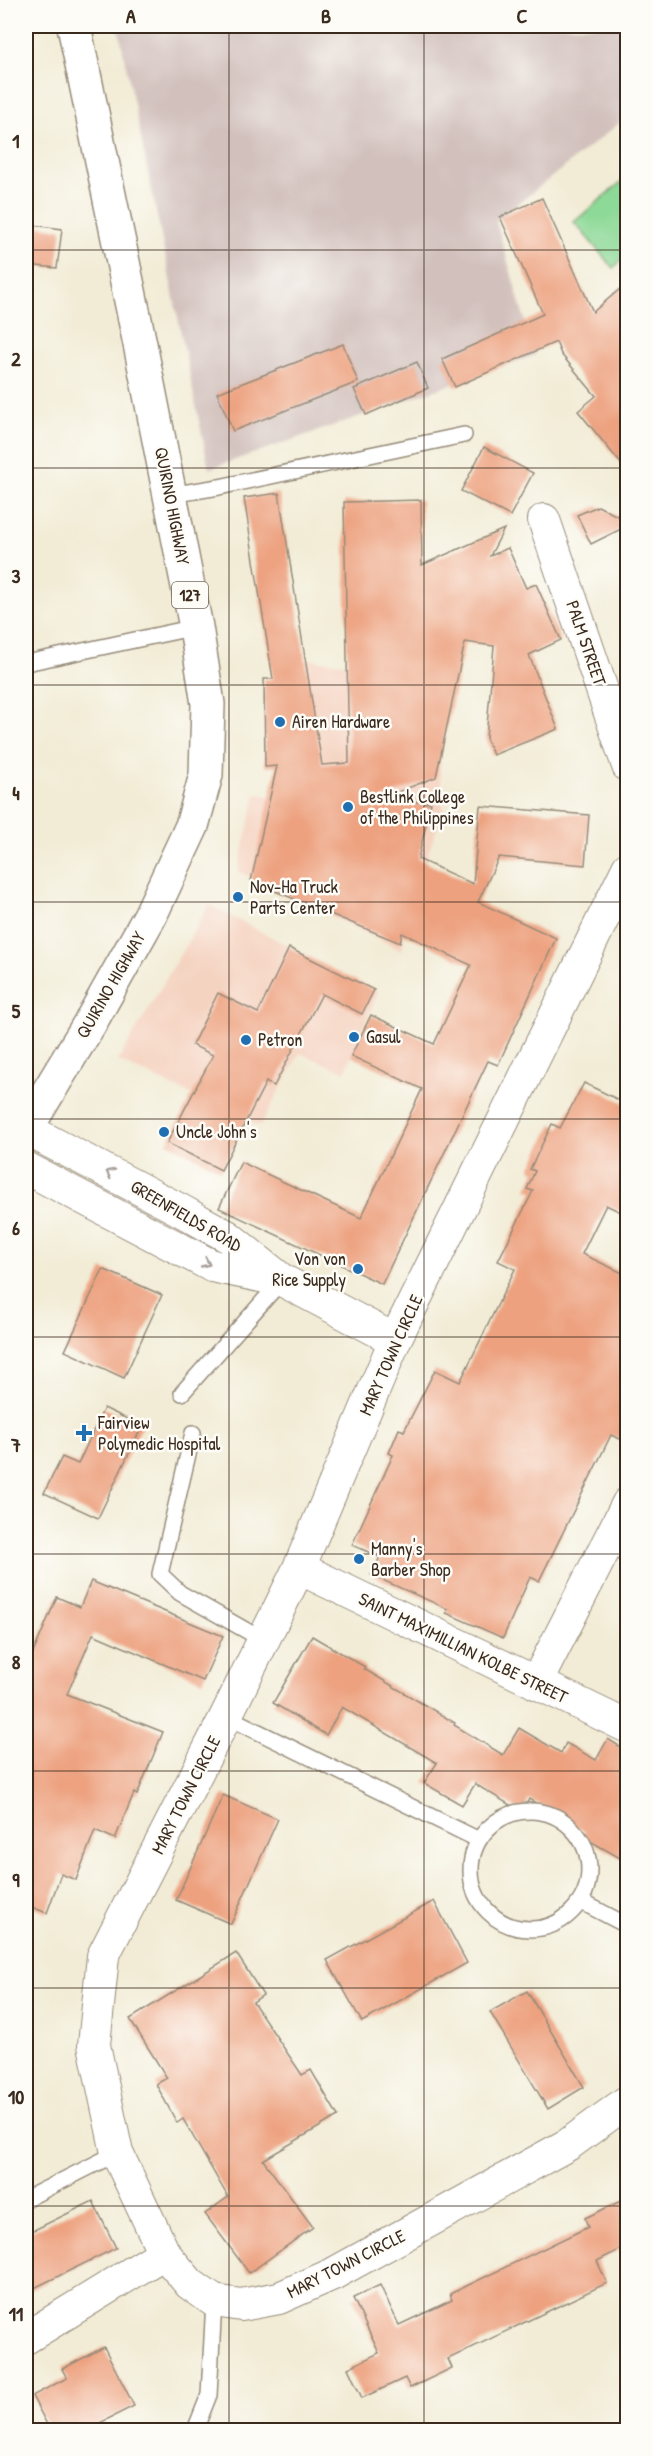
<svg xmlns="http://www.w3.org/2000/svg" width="653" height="2456" viewBox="0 0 653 2456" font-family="'Patrick Hand',sans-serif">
	<rect width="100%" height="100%" fill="#fdfcf7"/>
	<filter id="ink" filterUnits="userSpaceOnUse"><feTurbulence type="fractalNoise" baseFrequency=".0167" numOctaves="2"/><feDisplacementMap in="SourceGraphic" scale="12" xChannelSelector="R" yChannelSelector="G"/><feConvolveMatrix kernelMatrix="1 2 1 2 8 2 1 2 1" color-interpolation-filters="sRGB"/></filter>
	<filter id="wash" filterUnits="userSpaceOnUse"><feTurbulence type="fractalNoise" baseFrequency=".008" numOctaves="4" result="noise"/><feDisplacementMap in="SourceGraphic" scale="24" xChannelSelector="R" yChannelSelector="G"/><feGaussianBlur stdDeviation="1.35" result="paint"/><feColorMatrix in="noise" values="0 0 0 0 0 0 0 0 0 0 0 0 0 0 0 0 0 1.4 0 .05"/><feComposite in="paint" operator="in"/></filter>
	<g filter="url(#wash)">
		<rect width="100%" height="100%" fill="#f2ecd6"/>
		<g fill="#f5d3c1">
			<polygon points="302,659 428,671 440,767 443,812 429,850 401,950 238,871 256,794 297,800"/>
			<polygon points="209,905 378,992 345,1072 300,1053 260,1126 118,1061"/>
		</g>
		<polygon fill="#d1c0bc" points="118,26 627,26 627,117 496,221 535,355 209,469"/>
		<polygon fill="#8dd997" stroke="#64825a" stroke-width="1.5" points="627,177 627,256 613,268 574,222"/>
		<g id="blocks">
			<g fill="#eda17f">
				<polygon points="542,198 593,312 627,283 627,471 578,411 596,396 561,354 556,342 455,387 442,359 543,314 500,217"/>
				<polygon points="26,224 62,229 57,268 26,265"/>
				<polygon points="343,344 358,382 233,431 217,393"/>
				<polygon points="417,362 428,388 366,415 354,389"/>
				<polygon points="484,447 533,473 510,516 461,491"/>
				<polygon points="279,493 322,765 349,763 344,502 421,500 422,565 504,529 490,556 508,548 526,588 536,584 561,640 529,655 558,729 493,755 486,738 494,646 465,642 436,777 380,799 431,803 418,859 473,884 480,806 589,815 585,865 499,857 478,902 556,938 498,1065 488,1061 382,1284 219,1208 241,1162 361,1218 422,1089 351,1056 371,1015 434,1044 471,965 402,933 400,943 251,881 277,766 265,767 264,679 273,679 244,498"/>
				<polygon points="598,506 627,521 627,526 591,544 577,515"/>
				<polygon points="289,948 374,990 362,1014 322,994 274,1086 266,1082 221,1170 167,1143 213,1055 192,1045 218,993 258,1013"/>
				<polygon points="584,1083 627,1104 627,1215 606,1205 582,1254 627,1275 627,1442 611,1435 539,1581 530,1577 503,1638 446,1613 448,1609 371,1575 380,1557 352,1545 393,1455 389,1453 399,1429 404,1431 435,1370 460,1382 515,1269 498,1261 533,1191 527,1189 535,1171 530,1169 552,1124 560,1128"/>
				<polygon points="103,1269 162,1295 124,1378 65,1351"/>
				<polygon points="104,1408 142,1426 98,1518 44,1493 62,1457 78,1464"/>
				<polygon points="91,1581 223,1636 203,1681 93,1634 67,1694 163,1732 137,1795 134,1793 115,1839 95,1830 76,1880 61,1874 47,1913 26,1905 26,1670 57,1597 80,1607"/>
				<polygon points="312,1636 365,1667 364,1669 455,1723 454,1725 503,1755 519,1728 561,1753 566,1743 596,1760 608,1739 627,1751 627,1862 583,1837 585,1832 529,1799 522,1812 475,1784 462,1805 424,1783 437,1763 342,1707 326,1735 273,1703"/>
				<polygon points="223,1795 278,1819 231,1924 176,1900"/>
				<polygon points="434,1901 467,1963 362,2022 327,1960"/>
				<polygon points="236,1953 263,1995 253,2002 302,2075 311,2070 338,2116 263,2160 313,2227 249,2273 205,2214 228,2197 183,2119 177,2123 156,2084 167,2078 130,2019"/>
				<polygon points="527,1991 584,2087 548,2109 490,2012"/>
				<polygon points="627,2198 627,2246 597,2261 607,2283 448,2359 452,2368 410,2388 405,2378 362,2398 348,2368 379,2353 353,2298 380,2285 399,2325 452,2300 450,2294 588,2227 585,2218"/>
				<polygon points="93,2201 116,2248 26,2292 26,2234"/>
				<polygon points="104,2347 134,2406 86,2430 50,2430 32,2396 67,2378 62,2369"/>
			</g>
		</g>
	</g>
	<g filter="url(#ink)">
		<use href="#blocks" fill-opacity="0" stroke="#968b7a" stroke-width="1.5"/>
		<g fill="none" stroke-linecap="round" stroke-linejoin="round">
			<g stroke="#968b7a" stroke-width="18">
				<g id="lane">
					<polyline points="170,495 219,487 464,435"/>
					<polyline points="26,663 196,627"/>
					<polyline points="182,1393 282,1280"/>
					<polyline points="193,1433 160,1574 180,1593 263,1640"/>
					<polyline points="226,1716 477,1839"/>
					<circle cx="530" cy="1870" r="59"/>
					<polyline points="582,1902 628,1926"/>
					<polyline points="26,2199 117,2153"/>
					<polyline points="195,2430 209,2395 214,2301"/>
				</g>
			</g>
			<g stroke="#968b7a" stroke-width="34">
				<g id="street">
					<polyline points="544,520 628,766"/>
					<polyline points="628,868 395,1340 299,1568 226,1716 103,1956 94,2045 117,2153 164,2253 190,2284 214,2301 241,2305 279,2298 333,2274 569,2144 628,2101"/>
					<polyline points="26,1129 180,1210 227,1236 282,1280 395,1340"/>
					<polyline points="26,1168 212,1266 275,1279"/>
					<polyline points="299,1568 628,1727"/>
					<polyline points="536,1683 628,1503"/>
					<polyline points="26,2338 164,2253"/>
				</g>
			</g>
			<g stroke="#968b7a" stroke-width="36">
				<polyline id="primary" points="26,1129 90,1023 150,916 192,826 206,775 208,704 196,627 140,344 74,26"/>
			</g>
			<use href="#lane" stroke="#fff" stroke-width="15"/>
			<use href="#street" stroke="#fff" stroke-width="32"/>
			<use href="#primary" stroke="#fff" stroke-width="33"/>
		</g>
		<defs><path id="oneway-chevron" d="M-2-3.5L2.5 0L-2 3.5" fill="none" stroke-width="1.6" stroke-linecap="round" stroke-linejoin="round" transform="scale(1.5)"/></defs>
		<g stroke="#a79f9a">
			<use href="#oneway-chevron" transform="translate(110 1173) rotate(-153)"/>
			<use href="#oneway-chevron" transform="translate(206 1263) rotate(25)"/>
		</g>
	</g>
	<path fill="none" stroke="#3b2a1e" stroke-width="1.5" stroke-opacity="0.55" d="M229 26V2430M424 26V2430M26 250H628M26 468H628M26 685H628M26 902H628M26 1119H628M26 1337H628M26 1554H628M26 1771H628M26 1988H628M26 2206H628"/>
	<g fill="#1f6fb2" stroke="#fdfcf7" stroke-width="2">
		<circle cx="280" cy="722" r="6"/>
		<circle cx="348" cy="807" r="6"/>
		<circle cx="238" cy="897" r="6"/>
		<circle cx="354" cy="1037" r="6"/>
		<circle cx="246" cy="1040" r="6"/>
		<circle cx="164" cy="1132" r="6"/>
		<circle cx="358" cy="1269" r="6"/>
		<path d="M81 1424h6v6h6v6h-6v6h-6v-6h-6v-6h6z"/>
		<circle cx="359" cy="1559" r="6"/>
	</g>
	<g text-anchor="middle" stroke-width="5" stroke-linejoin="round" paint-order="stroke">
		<rect fill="#fdfcf7" stroke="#75695f" stroke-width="1.5" x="172" y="582" width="36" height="26" rx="4.5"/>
		<g font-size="16" font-weight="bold" fill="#3b2a1e">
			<text x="190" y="601">127</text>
		</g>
		<g font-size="18" fill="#3b2a1e" stroke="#fdfcf7">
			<text transform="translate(172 506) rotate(79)" y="6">QUIRINO HIGHWAY</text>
			<text transform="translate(586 643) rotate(71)" y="6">PALM STREET</text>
			<text transform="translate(111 985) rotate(-60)" y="6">QUIRINO HIGHWAY</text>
			<text transform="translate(186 1216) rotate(30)" y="6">GREENFIELDS ROAD</text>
			<text transform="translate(391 1355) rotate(-66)" y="6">MARY TOWN CIRCLE</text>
			<text transform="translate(463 1648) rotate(26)" y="6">SAINT MAXIMILLIAN KOLBE STREET</text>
			<text transform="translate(186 1795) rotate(-63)" y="6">MARY TOWN CIRCLE</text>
			<text transform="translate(346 2264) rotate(-27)" y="6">MARY TOWN CIRCLE</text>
		</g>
		<g font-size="18" fill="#3b2a1e" stroke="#fdfcf7" text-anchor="start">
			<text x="292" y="728">Airen Hardware</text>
			<text x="360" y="803">Bestlink College<tspan x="360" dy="21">of the Philippines</tspan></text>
			<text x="250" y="893">Nov-Ha Truck<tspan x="250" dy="21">Parts Center</tspan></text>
			<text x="366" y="1043">Gasul</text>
			<text x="258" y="1046">Petron</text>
			<text x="176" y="1138">Uncle John's</text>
			<text x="346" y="1265" text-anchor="end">Von von<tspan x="346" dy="21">Rice Supply</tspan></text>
			<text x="98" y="1429">Fairview<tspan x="98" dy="21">Polymedic Hospital</tspan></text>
			<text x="371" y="1555">Manny's<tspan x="371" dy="21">Barber Shop</tspan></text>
		</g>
	</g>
	<rect width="653" height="2456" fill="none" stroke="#fdfcf7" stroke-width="66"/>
	<rect x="33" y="33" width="587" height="2390" fill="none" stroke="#3b2a1e" stroke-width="2"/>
	<g font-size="20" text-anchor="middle" font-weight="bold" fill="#3b2a1e">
		<text x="131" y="23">A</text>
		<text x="326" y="23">B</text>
		<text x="522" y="23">C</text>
		<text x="16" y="148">1</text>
		<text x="16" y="366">2</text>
		<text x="16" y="583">3</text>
		<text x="16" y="800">4</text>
		<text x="16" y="1018">5</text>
		<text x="16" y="1235">6</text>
		<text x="16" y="1452">7</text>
		<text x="16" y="1669">8</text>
		<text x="16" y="1887">9</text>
		<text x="16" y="2104">10</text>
		<text x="16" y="2321">11</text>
	</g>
</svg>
